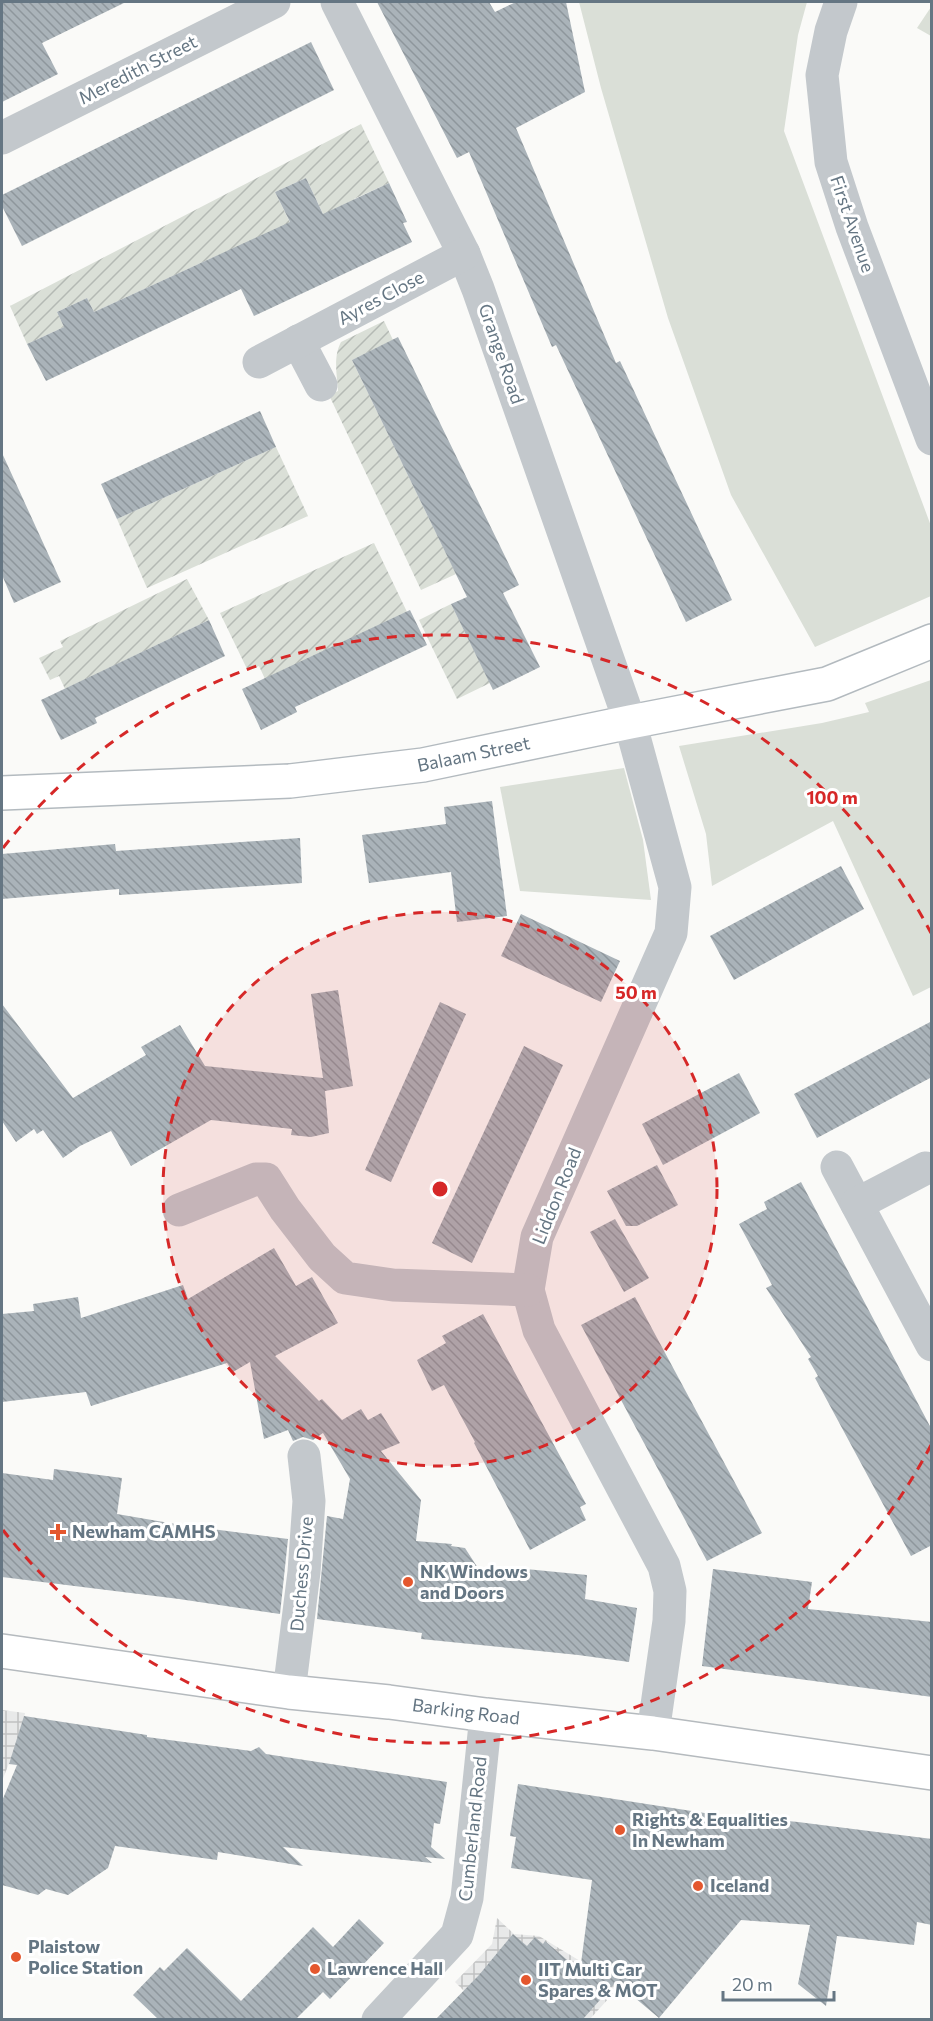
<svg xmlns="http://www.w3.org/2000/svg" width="933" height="2021" viewBox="0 0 933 2021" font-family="Commissioner,sans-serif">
	<defs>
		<pattern id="industrial-grid" width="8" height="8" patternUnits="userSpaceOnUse" patternTransform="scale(1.5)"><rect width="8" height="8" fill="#e8e9e9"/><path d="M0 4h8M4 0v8" fill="none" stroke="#c0c1c2"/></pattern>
		<pattern id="garden-furrows" width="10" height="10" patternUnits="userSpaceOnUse" patternTransform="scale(1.5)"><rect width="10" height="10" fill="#dadfd7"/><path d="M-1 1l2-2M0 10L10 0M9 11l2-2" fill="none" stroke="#b4b9b4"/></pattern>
		<pattern id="building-back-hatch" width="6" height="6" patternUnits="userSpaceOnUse" patternTransform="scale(1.5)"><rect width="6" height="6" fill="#aab3b9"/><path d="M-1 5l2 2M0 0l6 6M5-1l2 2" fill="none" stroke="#8e969c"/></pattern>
	</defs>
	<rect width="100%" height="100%" fill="#fafaf8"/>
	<g fill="url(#industrial-grid)">
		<polygon points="2,1710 25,1713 21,1733 2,1781"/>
		<polygon points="497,1918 514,1934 539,1936 613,1981 619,1987 590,2019 493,2020 455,1982 492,1944"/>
	</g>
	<g fill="#dadfd7">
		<polygon points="579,2 807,2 798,35 784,131 931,526 931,596 815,647 731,495 668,318 601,88"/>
		<polygon points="931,7 931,36 917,28"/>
		<polygon points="931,680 931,987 913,996 833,821 712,886 706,834 679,746 822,723 869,712 865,703"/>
		<polygon points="624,768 643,840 651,900 520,891 500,787"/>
	</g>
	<g fill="url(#garden-furrows)">
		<polygon points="361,124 389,183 354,199 362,217 326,220 306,178 275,192 302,247 214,257 94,312 87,298 57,312 64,327 27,344 10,306"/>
		<path d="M384 321 393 340 352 360 456 574 421 590 329 395 338 391C337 375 333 357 341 342Z"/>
		<polygon points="276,447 308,516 147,588 117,519"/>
		<polygon points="374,543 407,612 265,679 259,666 248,671 220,613"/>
		<polygon points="187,579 209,620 65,689 59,676 50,680 39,658 63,647 60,641"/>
		<polygon points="451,604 490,683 457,699 419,620"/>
	</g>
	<g fill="url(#building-back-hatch)">
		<polygon points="2,2 126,2 42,43 58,74 2,102"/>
		<polygon points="377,2 489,2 495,12 516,2 566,2 585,92 516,128 616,363 620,361 732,600 686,622 556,345 552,347 469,152 457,158"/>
		<polygon points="311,42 334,90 22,246 2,206 2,195"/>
		<polygon points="306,178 323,214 389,183 407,222 403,223 412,242 254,316 241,289 46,381 27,344 64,327 57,312 87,298 94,312 290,222 275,192"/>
		<polygon points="398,337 519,585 503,593 540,667 493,690 451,604 467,597 352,360"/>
		<polygon points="260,411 276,447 117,519 101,484"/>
		<polygon points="2,453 61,582 14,603 2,575"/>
		<polygon points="410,610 427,645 295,707 297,712 261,730 242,689"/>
		<polygon points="209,620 225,656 95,718 97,723 61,740 41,700"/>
		<polygon points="492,801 507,916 457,922 451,872 369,883 362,835 446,824 444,807"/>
		<polygon points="300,838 302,883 119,895 119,889 2,899 2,854 115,844 116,851"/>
		<polygon points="841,866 864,909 734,980 710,936"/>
		<polygon points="521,914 620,961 601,1002 501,956"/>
		<polygon points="338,990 353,1086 325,1091 329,1133 311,1137 291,1135 292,1129 211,1120 131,1166 111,1131 80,1146 63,1158 43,1130 37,1134 34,1129 16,1142 2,1121 2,1004 73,1098 146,1055 141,1047 180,1025 205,1066 323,1078 311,994"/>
		<polygon points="440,1002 466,1014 391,1182 365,1170"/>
		<polygon points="932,1021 932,1077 817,1138 794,1094"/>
		<polygon points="524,1046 563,1065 472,1263 432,1243"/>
		<polygon points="739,1073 760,1113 663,1165 642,1124"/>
		<polygon points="657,1165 678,1205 637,1226 626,1226 607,1191"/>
		<polygon points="801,1182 932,1430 932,1545 911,1556 815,1378 818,1376 808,1359 811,1357 766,1288 772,1285 739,1224 767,1209 764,1202"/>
		<polygon points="615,1219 649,1278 624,1292 590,1232"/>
		<polygon points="274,1248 296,1286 312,1277 338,1323 275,1356 319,1401 322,1399 342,1420 361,1409 368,1420 381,1413 400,1443 381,1451 421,1500 416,1541 452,1544 451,1546 465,1548 485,1579 506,1567 587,1575 585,1599 637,1608 629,1662 578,1655 421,1639 422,1633 317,1619 327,1516 343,1519 350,1479 323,1433 313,1440 303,1437 293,1441 288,1430 264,1439 250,1362 233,1372 227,1363 91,1406 86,1392 2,1402 2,1314 34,1311 33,1304 78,1297 81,1318 183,1285 188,1299"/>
		<polygon points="635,1297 762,1533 707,1561 581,1325"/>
		<polygon points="483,1314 586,1504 580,1507 586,1520 530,1550 474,1443 475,1442 444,1385 432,1391 417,1360 446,1343 442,1336"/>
		<polygon points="54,1469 122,1478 117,1514 181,1525 288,1539 280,1614 179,1599 2,1577 2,1473 53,1480"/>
		<polygon points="713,1569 812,1582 808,1609 932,1622 932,1697 702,1666"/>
		<polygon points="24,1716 147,1735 147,1737 251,1751 259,1747 266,1754 447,1782 440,1824 434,1823 431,1847 445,1859 425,1857 432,1863 283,1847 303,1866 218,1852 217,1860 115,1846 108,1868 68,1895 46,1889 38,1895 2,1885 2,1801 17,1765 9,1764"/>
		<polygon points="518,1784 756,1821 757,1818 798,1822 932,1839 932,1925 917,1922 914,1945 837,1936 826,2006 798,1984 810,1925 741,1920 659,2018 616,1982 583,2019 436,2019 479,1975 513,1934 527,1946 535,1937 543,1944 545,1941 580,1971 592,1880 511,1868 516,1837 510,1836"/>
		<polygon points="359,1919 384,1943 330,1999 323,1992 296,2019 158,2019 133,1995 160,1967 164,1971 187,1948 241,2001 313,1927 333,1947"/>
	</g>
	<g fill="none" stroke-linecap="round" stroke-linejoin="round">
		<g stroke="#b3babf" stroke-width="36">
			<g id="secondary">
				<path id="s1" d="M2 793 290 781 423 765 630 722 827 684 932 641"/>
			</g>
		</g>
		<g stroke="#b5babe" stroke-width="36">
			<g id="primary">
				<path id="s2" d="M2 1651 289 1692 389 1702 486 1715 653 1733 932 1773"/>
			</g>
		</g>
		<g stroke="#c3c8cc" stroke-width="33">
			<polyline points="337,2 464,254 478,289 630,722 675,887 671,933 537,1237 528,1290 539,1330 664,1566 670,1591 669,1621 653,1733"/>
			<polyline points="841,2 831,31 822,75 831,162 852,227 932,439"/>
			<polyline points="2,138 274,2"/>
			<polyline points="298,341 321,385"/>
			<polyline points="259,362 464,254"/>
			<polyline points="837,1167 932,1345"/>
			<polyline points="857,1204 926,1168"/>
			<polyline points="179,1210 256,1179 266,1179 285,1209 322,1257 345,1278 393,1285 528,1290"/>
			<polyline points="289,1692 304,1572 309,1501 304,1456"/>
			<polyline points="378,2020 457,1935 467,1898 486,1715"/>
		</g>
		<use href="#secondary" stroke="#fff" stroke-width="33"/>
		<use href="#primary" stroke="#fff" stroke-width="33"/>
	</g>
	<circle cx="440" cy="1189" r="277" fill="#d62828" fill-opacity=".12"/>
	<g fill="none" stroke="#d62828" stroke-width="3" stroke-dasharray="10 8">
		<circle cx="440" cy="1189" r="277"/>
		<path d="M931 1445A554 554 0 0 1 3 1530M3 848A554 554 0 0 1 931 933"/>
	</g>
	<g fill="#e4572e" stroke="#fff" stroke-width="2">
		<path d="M55 1523h6v6h6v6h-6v6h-6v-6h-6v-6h6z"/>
		<circle cx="408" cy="1582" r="6"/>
		<circle cx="620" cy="1830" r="6"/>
		<circle cx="698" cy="1886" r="6"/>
		<circle cx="16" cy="1957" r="6"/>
		<circle cx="315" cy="1969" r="6"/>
		<circle cx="526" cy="1980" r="6"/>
	</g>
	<g text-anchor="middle" stroke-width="6" stroke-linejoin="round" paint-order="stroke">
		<g font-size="18" fill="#657683" stroke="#fff">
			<text transform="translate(138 70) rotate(-27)" y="6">Meredith Street</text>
			<text transform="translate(852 224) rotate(71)" y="6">First Avenue</text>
			<text transform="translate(381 298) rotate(-28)" y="6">Ayres Close</text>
			<text transform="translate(501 354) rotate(71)" y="6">Grange Road</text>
			<text dy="6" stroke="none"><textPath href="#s1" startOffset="474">Balaam Street</textPath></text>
			<text transform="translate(557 1196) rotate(-68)" y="6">Liddon Road</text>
			<text transform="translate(302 1574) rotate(-85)" y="6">Duchess Drive</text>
			<text dy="6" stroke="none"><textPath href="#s2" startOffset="468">Barking Road</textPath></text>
			<text transform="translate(473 1829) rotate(-84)" y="6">Cumberland Road</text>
		</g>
		<g font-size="18" font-weight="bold" fill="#657683" stroke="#fff" text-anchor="start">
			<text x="72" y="1538">Newham CAMHS</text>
			<text x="420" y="1578">NK Windows<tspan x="420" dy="21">and Doors</tspan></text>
			<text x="632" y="1826">Rights &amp; Equalities<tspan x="632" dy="21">In Newham</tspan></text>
			<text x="710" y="1892">Iceland</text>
			<text x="28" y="1953">Plaistow<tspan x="28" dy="21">Police Station</tspan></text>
			<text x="327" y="1975">Lawrence Hall</text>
			<text x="538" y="1976">IIT Multi Car<tspan x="538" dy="21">Spares &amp; MOT</tspan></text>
		</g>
	</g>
	<circle cx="440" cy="1189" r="9" fill="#d62828" stroke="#fff" stroke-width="3"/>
	<g font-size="18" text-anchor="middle" font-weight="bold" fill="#d62828" stroke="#fff" stroke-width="6" stroke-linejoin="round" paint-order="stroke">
		<text x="832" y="804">100 m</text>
		<text x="636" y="999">50 m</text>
	</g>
	<rect width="933" height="2021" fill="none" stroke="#657683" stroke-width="6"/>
	<path d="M723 1991v9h111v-9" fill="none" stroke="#657683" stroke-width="3"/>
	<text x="732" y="1991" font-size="18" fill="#657683" stroke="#ffffff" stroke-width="4.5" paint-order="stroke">20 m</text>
</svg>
